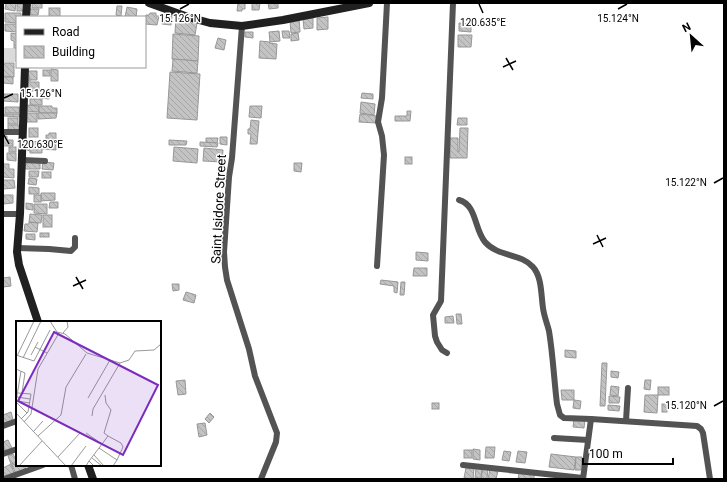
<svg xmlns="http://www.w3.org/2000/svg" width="727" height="482" viewBox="0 0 727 482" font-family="Roboto,sans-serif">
	<defs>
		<pattern id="building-back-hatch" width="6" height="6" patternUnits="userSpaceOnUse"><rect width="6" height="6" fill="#c3c3c3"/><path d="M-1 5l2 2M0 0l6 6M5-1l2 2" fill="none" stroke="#a6a6a6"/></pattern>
	</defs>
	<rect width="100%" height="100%" fill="#fff"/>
	<rect fill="#dadada" x="3" y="48" width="14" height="14"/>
	<g fill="url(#building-back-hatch)" stroke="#979797">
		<polygon points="6,3 16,3 15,11 5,9"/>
		<rect x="32" y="3" width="10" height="5"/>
		<polygon points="238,3 245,3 245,9 242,9 242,11 237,11"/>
		<polygon points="252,3 260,3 259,10 252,10"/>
		<polygon points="268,3 278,3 278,8 269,9"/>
		<rect x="17" y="4" width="7" height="7"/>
		<polygon points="117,6 122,6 121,16 116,15"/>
		<polygon points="127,7 137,9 136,17 125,17"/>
		<rect x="49" y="8" width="11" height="9"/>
		<polygon points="30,9 39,9 38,15 29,15"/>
		<polygon points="5,13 21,13 21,17 17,17 17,23 5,22"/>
		<polygon points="150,13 156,13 156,16 159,16 157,25 145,24 146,15 149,15"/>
		<polygon points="163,15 172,16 171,25 162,24"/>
		<polygon points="176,17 197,23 195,35 175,33"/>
		<polygon points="328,17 328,29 317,30 317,18"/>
		<polygon points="299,18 300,32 291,33 290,21"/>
		<polygon points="313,18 313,28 304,29 303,19"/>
		<polygon points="459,23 471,24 471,32 459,31"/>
		<polygon points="5,24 17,24 17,32 5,31"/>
		<polygon points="279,31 280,41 270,42 269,32"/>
		<polygon points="282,31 289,31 290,38 283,38"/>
		<polygon points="245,32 253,32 253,38 245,37"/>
		<polygon points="11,33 17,34 17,48 14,48 14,41 11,40"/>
		<polygon points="298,33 299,40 291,41 291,34"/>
		<polygon points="173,34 199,36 198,61 172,59"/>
		<polygon points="458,35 472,35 471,47 458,47"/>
		<polygon points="218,38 226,40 224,50 215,48"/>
		<polygon points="260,41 270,42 269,43 277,44 276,59 259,58"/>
		<polygon points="173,59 198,61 197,73 172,71"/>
		<polygon points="3,63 14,63 14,77 3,76"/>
		<polygon points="51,69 58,70 58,81 51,81"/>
		<rect x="43" y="70" width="7" height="6"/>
		<polygon points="26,71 37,71 37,80 29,80 29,75 26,75"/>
		<polygon points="170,72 200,74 197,120 167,118"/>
		<polygon points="3,77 13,77 13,84 3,83"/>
		<polygon points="27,80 30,80 30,82 39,82 39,91 27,91"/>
		<polygon points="41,91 50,91 49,99 40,98"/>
		<polygon points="362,93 373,94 373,99 361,98"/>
		<polygon points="4,94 18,94 18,102 3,101"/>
		<rect x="30" y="99" width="12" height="6"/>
		<polygon points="361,102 375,104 374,115 360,113"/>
		<polygon points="26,105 39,106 39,112 26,111"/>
		<polygon points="39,106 52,106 52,108 57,108 57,113 39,113"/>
		<polygon points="250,106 262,106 261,118 249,117"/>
		<polygon points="5,107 20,107 19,113 5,113"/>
		<polygon points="407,111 411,111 410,121 395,121 395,116 407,116"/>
		<rect x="27" y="113" width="10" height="9"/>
		<polygon points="38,113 57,113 56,118 38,119"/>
		<polygon points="4,114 20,114 20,117 4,116"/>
		<polygon points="360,114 377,116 376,123 359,122"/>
		<rect x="8" y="118" width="10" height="6"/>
		<polygon points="458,118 467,118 467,125 457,125"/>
		<polygon points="251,120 259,121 257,144 250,144 251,134 248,134 248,129 250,129"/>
		<rect x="8" y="125" width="11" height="5"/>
		<rect x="29" y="128" width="9" height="9"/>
		<polygon points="460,128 468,128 467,158 450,158 450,138 458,138 458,152 459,152"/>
		<polygon points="49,133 56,133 56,142 46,142 46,135 49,135"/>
		<polygon points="3,136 7,136 7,140 13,140 13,146 3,146"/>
		<polygon points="220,137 227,137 227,145 220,144"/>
		<polygon points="206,138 218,138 217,143 206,143"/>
		<polygon points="169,140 187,141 186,145 169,145"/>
		<polygon points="27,141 42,142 42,153 30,153 30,151 27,150"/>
		<polygon points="200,142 218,143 217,147 200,146"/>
		<polygon points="44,143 56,143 56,150 43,149"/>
		<rect x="9" y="147" width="7" height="5"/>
		<polygon points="174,147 198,149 197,163 173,161"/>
		<polygon points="204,148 223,150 222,162 203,161"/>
		<polygon points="7,153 16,153 16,161 7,160"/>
		<rect x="405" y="157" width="7" height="7"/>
		<polygon points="26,162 40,162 40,169 25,169"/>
		<polygon points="43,162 54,163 53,170 42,169"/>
		<polygon points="294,163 302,163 301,172 294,171"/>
		<polygon points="3,164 9,164 9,169 14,169 14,178 3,177"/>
		<polygon points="29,171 39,171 38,177 29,177"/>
		<rect x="42" y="172" width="9" height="6"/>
		<polygon points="29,178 37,179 36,185 28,184"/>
		<polygon points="3,180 14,180 15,188 3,189"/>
		<polygon points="29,187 39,188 39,194 29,194"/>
		<polygon points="41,193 55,193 55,200 41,201"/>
		<polygon points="3,195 13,195 13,203 3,204"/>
		<rect x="34" y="195" width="7" height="7"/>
		<polygon points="50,202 58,202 58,208 49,208"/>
		<polygon points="26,203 33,204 33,210 26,209"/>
		<polygon points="34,204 47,204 47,214 34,213"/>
		<polygon points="30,214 42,215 41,223 29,222"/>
		<rect x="43" y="215" width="9" height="12"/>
		<polygon points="29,222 38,223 37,232 24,231 25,224 29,224"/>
		<rect x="40" y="233" width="9" height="4"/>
		<polygon points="26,234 35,234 35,240 26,239"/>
		<polygon points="416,252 428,253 428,261 416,260"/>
		<polygon points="414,268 427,268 427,276 413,276"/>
		<polygon points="10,277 11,286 3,287 3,278"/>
		<polygon points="381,280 398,282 397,293 394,292 394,286 380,284"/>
		<polygon points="401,282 405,282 404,295 400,295"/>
		<polygon points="172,284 179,284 179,290 173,291"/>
		<polygon points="186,292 196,295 194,303 183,300"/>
		<polygon points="456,314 461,314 462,324 457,324"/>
		<polygon points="453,316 454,323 445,323 445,317"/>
		<polygon points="565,350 576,351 576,358 565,357"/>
		<polygon points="602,363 607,363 605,406 600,406"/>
		<polygon points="611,371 619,372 618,378 611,377"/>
		<polygon points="185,380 186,394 178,395 176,381"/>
		<polygon points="645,380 651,380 650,390 644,389"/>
		<polygon points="611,386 619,387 618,396 610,395"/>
		<rect x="658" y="387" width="11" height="8"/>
		<polygon points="561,390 574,390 574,400 562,400"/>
		<polygon points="645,395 658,395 657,413 644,412"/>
		<polygon points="609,396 620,397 619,403 609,403"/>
		<polygon points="574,400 581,401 580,409 573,408"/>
		<rect x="432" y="403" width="7" height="6"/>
		<rect x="662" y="404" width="5" height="8"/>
		<polygon points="608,405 620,406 619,411 608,410"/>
		<polygon points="11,412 13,420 4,424 3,415"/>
		<polygon points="210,413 214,417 209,423 205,419"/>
		<polygon points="574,419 585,420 584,428 573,427"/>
		<polygon points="205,423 207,435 199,437 197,424"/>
		<polygon points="8,440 12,448 5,451 3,442"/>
		<polygon points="486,447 495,447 494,458 485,458"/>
		<polygon points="473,449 480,450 480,460 473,459"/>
		<rect x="464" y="450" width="8" height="8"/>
		<polygon points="504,451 511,452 509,461 502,460"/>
		<polygon points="518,451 527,452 525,463 516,462"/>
		<polygon points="13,454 17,462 11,464 8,456"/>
		<polygon points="551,454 576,457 574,470 549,467"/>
		<polygon points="576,457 582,457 581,470 575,470"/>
		<polygon points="17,463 17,465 24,465 26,469 16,474 12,465"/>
		<polygon points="11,464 14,473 3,478 3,468"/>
		<polygon points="466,468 474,469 473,479 464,478"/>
		<polygon points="476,468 482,468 481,478 475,478"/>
		<polygon points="483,468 488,468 487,479 481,479"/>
		<polygon points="490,469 498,471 496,479 488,479"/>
		<polygon points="519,473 534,474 534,479 518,479"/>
	</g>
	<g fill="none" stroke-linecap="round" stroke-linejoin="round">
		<g stroke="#535353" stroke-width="6">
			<polyline points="242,26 232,158 229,177 224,252 225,267 227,280 249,349 255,376 277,433 276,442 261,479"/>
			<polyline points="3,132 23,132"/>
			<polyline points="22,160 45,161"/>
			<path d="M459 200C477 205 474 229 485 242 498 257 521 253 533 267 542 277 541 295 543 308 544 316 547 323 549 331 553 355 554 380 557 404L560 415 564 418 591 419"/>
			<polyline points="3,214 20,214"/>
			<polyline points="17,248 49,249 71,251 75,247 75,238"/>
			<polyline points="377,266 384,155 382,136 378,122 382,98 387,3"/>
			<polyline points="447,353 442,350 437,342 435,336 433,315 441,301 453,3"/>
			<polyline points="626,421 628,388"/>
			<polyline points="3,426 17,421"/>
			<polyline points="554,438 588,440"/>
			<polyline points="3,454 17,449"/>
			<polyline points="71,465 75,479"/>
			<polyline points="463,465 583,478"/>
			<polyline points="4,479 43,465"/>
			<polyline points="583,479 591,419 697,426 701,429 703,433 710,479"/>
		</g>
		<g stroke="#202020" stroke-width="8">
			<polyline points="149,3 188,17 210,23 242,26 283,20 369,3"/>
			<polyline points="26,17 27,3"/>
			<polyline points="25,67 20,214 17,252 19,265 38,322"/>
			<polyline points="88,465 93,479"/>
		</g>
	</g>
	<path fill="none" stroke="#000" stroke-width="1.5" d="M479 4 483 13M180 9 189 4M618 9 627 4M506 58 513 70M503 67 516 61M4 98 13 94M4 135 9 144M714 183 723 178M597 235 603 247M593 244 606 238M76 277 83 289M73 286 86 280M714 406 723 401"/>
	<g text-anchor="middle" stroke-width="3" stroke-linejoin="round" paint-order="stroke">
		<g font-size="13" fill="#000" stroke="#fff">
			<text transform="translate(218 209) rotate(-87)" y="5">Saint Isidore Street</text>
		</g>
	</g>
	<g transform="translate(16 321)">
		<rect width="145" height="145" fill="#fff"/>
		<path fill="none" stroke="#999" stroke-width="1" d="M34 0 41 11 49 13 71 32 104 42 113 39 119 30 138 29 145 23M47 12 52 6 51 0M19 26 31 32M0 34 18 40 34 9M15 34 22 21M1 35 18 0M7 37 25 0M0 48 9 52 6 72M2 72 15 73 12 91 5 98M89 74 90 82 95 89 88 112 92 115M1 76 14 78M72 77 94 39M1 80 14 82M0 81 5 50M0 81 11 92M0 92 50 145M76 95 77 88 104 42M8 101 15 93 22 48 43 12M17 111 27 100M70 112 86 123M22 115 45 94 50 66 70 33M83 127 92 115 105 122 107 126 101 139M78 134 88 145M42 136 64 112M76 137 86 145M73 140 83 127 101 139 97 145M3 145 26 120M55 145 70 125M70 145 73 140 78 145"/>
		<path fill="#7b2cbf" fill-opacity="0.15" stroke="#7b2cbf" stroke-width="2" d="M38 11 142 64 107 134 2 80Z"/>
		<rect width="145" height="145" fill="none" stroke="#000" stroke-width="2"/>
	</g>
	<g font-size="10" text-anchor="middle" fill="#000" stroke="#fff" stroke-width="3" stroke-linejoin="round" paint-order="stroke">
		<text x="618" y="22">15.124°N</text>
		<text x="180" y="22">15.126°N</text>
		<text x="483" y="26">120.635°E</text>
		<text x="41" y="97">15.126°N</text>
		<text x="40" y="148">120.630°E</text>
		<text x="686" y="186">15.122°N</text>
		<text x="686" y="409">15.120°N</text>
	</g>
	<rect width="727" height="482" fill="none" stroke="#000000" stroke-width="8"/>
	<rect x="16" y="16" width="130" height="52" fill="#ffffff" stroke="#999999"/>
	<rect x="24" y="29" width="20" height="6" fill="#202020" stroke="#999999"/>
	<text x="52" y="36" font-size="12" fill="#000000">Road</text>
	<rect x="24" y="46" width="20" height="12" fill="url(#building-back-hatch)" stroke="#999999"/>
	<text x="52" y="56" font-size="12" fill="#000000">Building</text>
	<g transform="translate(691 36) rotate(333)" stroke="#ffffff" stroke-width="3" paint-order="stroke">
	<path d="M0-3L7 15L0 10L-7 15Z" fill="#000000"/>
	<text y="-6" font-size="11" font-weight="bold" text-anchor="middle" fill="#000000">N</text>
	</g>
	<path d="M583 458v6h90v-6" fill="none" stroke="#000000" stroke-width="2"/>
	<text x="589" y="458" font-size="12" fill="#000000" stroke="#ffffff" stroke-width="3" paint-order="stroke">100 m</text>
</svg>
